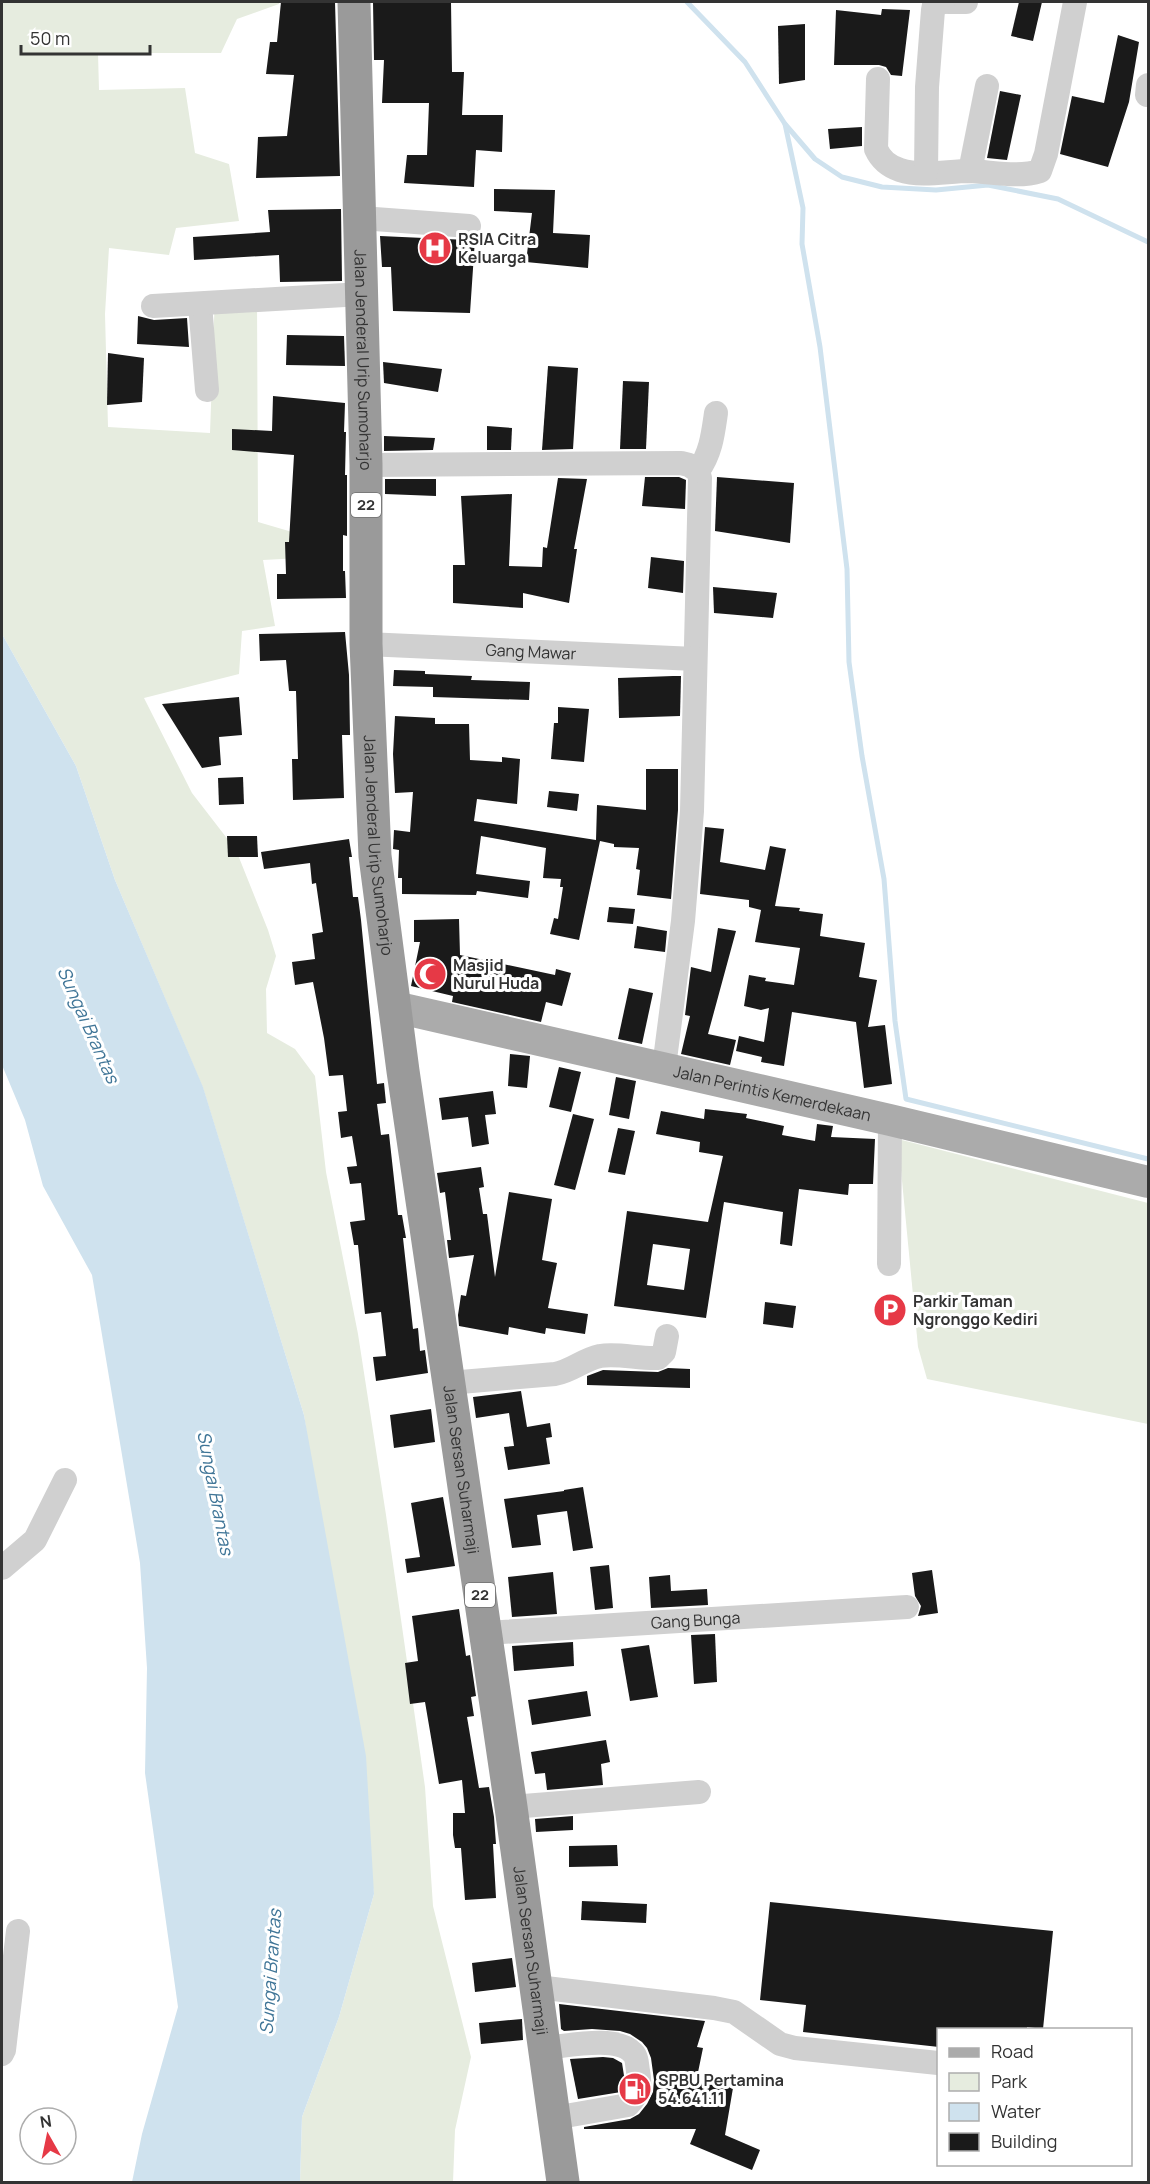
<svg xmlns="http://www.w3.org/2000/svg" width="1150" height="2184" viewBox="0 0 1150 2184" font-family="Manrope,sans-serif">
	<rect width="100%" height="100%" fill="#fff"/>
	<g fill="#e6ecdf">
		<polygon points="2,2 279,2 279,4 237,19 221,53 98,53 99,90 185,88 195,153 229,164 239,221 176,228 169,255 109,248 105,314 108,427 210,433 215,293 257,299 258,522 299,534 301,558 263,560 275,626 242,631 239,674 144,698 192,793 236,850 268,930 276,956 266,989 267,1033 295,1049 315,1076 326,1172 358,1334 386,1515 425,1787 433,1906 471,2057 455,2130 453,2182 300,2182 302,2117 339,2017 374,1894 304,1415 203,1088 115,880 76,766 2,634"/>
		<polygon points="898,1139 1148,1203 1148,1424 927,1379 918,1347"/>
	</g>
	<polygon fill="#cfe2ee" points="2,634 76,766 115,880 203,1087 304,1415 366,1756 374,1894 339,2017 302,2117 300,2182 132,2182 142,2134 178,2007 145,1773 147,1668 140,1563 92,1275 43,1186 25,1120 2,1065"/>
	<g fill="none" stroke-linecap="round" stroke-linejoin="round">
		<g stroke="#cfe2ee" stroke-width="5">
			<polyline points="687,2 745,62 785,124 815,159 842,177 882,187 936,190 988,185 1058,199 1148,242"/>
			<polyline points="785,124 803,208 802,244 820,347 847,569 849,662 862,756 884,879 895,1021 906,1099 1148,1159"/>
		</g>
	</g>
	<g fill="#1a1a1a" fill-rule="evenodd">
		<polygon points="281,2 335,2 340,176 256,178 258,137 287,136 294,75 266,74 270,42 277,42"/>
		<polygon points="373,2 451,2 452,72 464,72 462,115 503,115 502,152 476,150 474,187 404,183 407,155 427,155 429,103 382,103 384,60 374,60"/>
		<polygon points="1019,2 1042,2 1033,41 1011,36"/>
		<polygon points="882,9 910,10 902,76 891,75 886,67 879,65 834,65 836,10 881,15"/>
		<polygon points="805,24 805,80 779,84 778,26"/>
		<polygon points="1118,35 1139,42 1129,102 1108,167 1060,154 1072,96 1104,103"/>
		<polygon points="1000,91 1021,95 1007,160 987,158"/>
		<polygon points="862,127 862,146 830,149 828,129"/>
		<polygon points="494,189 555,190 553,233 590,235 588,268 526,262 532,213 494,211"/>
		<polygon points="341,209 342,281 280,282 279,255 194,260 193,237 270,232 268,210"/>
		<polygon points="380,236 468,240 475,239 470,313 393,311 391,267 382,267"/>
		<polygon points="138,316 154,320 187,318 189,347 137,344"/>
		<polygon points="287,335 344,336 345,366 286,365"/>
		<polygon points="108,353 144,358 142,402 107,405"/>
		<polygon points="383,362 442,369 438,392 384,383"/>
		<polygon points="548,366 578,368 573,449 542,450"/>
		<polygon points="623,381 649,382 646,449 620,449"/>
		<polygon points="273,396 345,403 344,432 346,432 345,475 347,475 347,536 343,535 343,571 345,571 346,598 277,599 277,574 286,574 285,542 289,542 294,455 232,450 232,429 272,431"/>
		<polygon points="487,426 512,428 511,450 487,450"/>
		<polygon points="384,436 435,438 433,450 384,451"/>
		<polygon points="645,477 679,477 686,480 685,509 642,506"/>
		<polygon points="717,477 794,483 790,543 715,531"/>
		<polygon points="558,478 587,479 574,549 577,549 569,603 523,593 523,608 453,603 453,565 465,565 461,496 512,494 509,566 542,567 543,547 547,548"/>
		<polygon points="385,479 436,479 436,496 385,494"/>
		<polygon points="651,557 684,561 683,593 648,588"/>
		<polygon points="713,587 777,593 773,618 714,613"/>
		<polygon points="345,632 349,675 350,735 342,735 344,798 293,800 292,759 298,759 296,691 289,691 286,660 260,661 259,634"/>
		<polygon points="394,670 425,671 425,674 472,676 471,680 530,682 529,700 433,697 433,687 393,686"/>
		<polygon points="673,676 681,676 680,716 619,718 618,678"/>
		<polygon points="239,697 242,735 219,737 221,765 202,768 162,704"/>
		<polygon points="558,707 589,709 584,762 551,759 554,723 558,723"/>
		<polygon points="395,716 435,718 435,724 469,724 470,760 502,762 502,757 520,759 517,804 477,799 474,821 596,840 597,805 646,810 646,769 678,769 678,810 671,899 637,895 640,870 636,869 639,848 614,847 614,844 600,841 579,940 550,934 554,918 558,919 563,887 560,887 561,879 543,878 546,848 481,836 476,874 530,881 528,898 477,891 476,895 402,894 402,878 398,878 399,850 393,849 394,830 410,832 413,792 395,793 393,754"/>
		<polygon points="243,777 244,804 219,805 218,778"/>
		<polygon points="549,791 579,794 577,811 547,807"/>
		<polygon points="705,827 724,829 720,862 765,870 770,846 786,849 775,906 800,908 799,911 823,914 820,936 865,943 859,977 877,980 868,1027 885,1025 892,1084 864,1088 856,1022 792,1012 784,1066 761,1062 762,1057 736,1051 739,1036 764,1042 769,1008 761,1010 744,1006 749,975 766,978 765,981 794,985 800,948 755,942 761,910 749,907 749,900 700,894"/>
		<polygon points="227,836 257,836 258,857 228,857"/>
		<polygon points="349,839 352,857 349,857 353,897 358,897 361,920 377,1084 384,1083 386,1103 377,1104 381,1135 389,1134 398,1215 402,1215 406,1238 403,1238 413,1329 418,1328 420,1351 425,1350 428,1373 376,1381 373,1357 386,1356 381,1312 365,1314 358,1245 354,1245 350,1222 365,1220 361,1183 350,1184 347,1167 357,1166 352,1136 341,1138 338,1112 347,1111 343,1075 329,1076 324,1038 313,982 295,985 292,962 315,959 312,934 323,932 316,883 312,884 310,863 264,869 261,852"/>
		<polygon points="609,907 635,909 633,924 607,922"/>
		<polygon points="459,919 460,955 555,975 556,969 571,973 562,1006 546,1002 541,1022 452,1002 453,996 411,986 420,942 414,942 414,920"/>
		<polygon points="637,926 667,931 665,952 634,948"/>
		<polygon points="718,928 736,931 708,1034 736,1040 730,1065 681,1054 690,1016 685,1015 691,967 711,972"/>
		<polygon points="629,988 653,993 642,1044 618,1039"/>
		<polygon points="510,1054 530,1056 527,1088 508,1086"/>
		<polygon points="559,1067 581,1072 571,1112 549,1107"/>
		<polygon points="616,1077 636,1081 629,1119 609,1115"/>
		<polygon points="493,1091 496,1114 485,1115 489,1144 472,1147 468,1117 442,1120 439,1098"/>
		<path d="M705 1109 747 1114 746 1118 784 1126 782 1135 815 1141 817 1124 833 1126 831 1137 875 1139 873 1184H849L848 1195 799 1189 792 1246 780 1244 783 1212 724 1202 706 1318 614 1306 627 1211 708 1222 723 1156 699 1152 700 1142 656 1134 661 1111 704 1119ZM653 1244 690 1249 684 1290 647 1285Z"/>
		<polygon points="573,1114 594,1119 575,1190 554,1185"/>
		<polygon points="618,1128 635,1131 625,1175 608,1172"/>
		<polygon points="481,1167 484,1187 479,1188 483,1214 487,1214 495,1277 509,1192 552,1199 542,1260 557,1263 548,1308 588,1314 585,1334 546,1328 545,1334 509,1327 508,1335 459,1326 458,1315 461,1295 466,1296 474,1255 449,1258 447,1240 451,1240 445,1192 440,1193 437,1173"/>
		<polygon points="765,1302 796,1306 793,1328 763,1324"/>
		<polygon points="668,1368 690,1369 690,1388 587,1385 587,1376 603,1370 658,1372"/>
		<polygon points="521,1391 527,1427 550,1423 552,1437 546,1438 550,1464 508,1470 504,1447 514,1446 509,1413 476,1418 473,1397"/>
		<polygon points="431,1409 435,1442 394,1448 390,1415"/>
		<polygon points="583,1487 593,1548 573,1551 567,1511 537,1515 541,1545 512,1548 504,1499 564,1491 564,1490"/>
		<polygon points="443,1497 455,1566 407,1573 405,1559 420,1557 411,1503"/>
		<polygon points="609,1565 613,1608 595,1610 590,1567"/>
		<polygon points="932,1570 938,1613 918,1616 921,1606 915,1596 912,1573"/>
		<polygon points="553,1572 557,1614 512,1617 508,1577"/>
		<polygon points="670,1575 671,1591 707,1589 708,1605 651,1608 649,1577"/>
		<polygon points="459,1609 466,1656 470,1655 476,1696 471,1697 474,1716 467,1717 479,1788 489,1787 494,1817 496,1844 493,1844 496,1898 465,1900 461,1848 455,1848 453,1835 453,1813 465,1813 462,1780 439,1784 425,1702 410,1704 405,1663 418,1661 412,1616"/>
		<polygon points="715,1634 717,1682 694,1684 691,1635"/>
		<polygon points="573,1642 574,1666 514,1671 512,1646"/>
		<polygon points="649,1645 658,1697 630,1701 621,1649"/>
		<polygon points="587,1691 591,1716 532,1725 528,1700"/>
		<polygon points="606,1740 610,1762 601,1764 603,1785 547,1790 545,1773 535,1774 531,1752"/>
		<polygon points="573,1816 573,1830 536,1832 535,1819"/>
		<polygon points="617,1845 618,1866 569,1867 569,1846"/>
		<polygon points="582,1901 647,1904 646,1923 581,1920"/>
		<polygon points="770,1902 1053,1931 1043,2029 1027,2027 1027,2030 939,2030 939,2047 803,2032 806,2005 760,2000"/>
		<polygon points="512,1958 516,1987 475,1992 472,1963"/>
		<polygon points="559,2004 705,2021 697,2047 703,2048 696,2082 733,2088 725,2135 760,2150 752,2170 690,2144 696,2129 584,2129 584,2127 630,2119 639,2114 647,2104 653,2092 654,2080 651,2058 647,2048 642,2042 630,2034 620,2031 592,2029 564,2031 561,2029"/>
		<polygon points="522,2019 523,2040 481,2044 479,2023"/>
		<polygon points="603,2057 613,2058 622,2063 625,2082 623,2088 621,2092 578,2099 570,2059"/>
	</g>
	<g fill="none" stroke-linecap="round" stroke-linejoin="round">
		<g stroke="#d0d0d0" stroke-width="24">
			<polyline points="948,2 966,2"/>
			<path d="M878 79 876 149C881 160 888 166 900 170 922 177 947 171 970 171 993 172 1019 178 1040 171L1046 154 1075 2"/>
			<polyline points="1147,95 1148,85"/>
			<polyline points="970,171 987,86"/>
			<polyline points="926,173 927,87 933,10 934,5 943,2"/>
			<polyline points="361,218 469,226"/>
			<polyline points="200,304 207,390"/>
			<polyline points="153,306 362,294"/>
			<polyline points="366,465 681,463 689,465 698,471 700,478 692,811 683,921 664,1067"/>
			<path d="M698 471C711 453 713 434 716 413"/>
			<path id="s1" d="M366 644 695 659"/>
			<polyline points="889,1264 890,1120"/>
			<path d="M449 1383 555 1374C572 1371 582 1360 600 1356 618 1353 639 1359 658 1358L664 1352 667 1336"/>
			<polyline points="2,1568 35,1540 65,1480"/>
			<path id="s2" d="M486 1633 907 1607"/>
			<polyline points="511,1807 699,1792"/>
			<polyline points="537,1987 714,2008 734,2012 780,2044 795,2048 938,2063"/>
			<path d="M545 2048C568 2046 617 2035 633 2053 637 2057 637 2065 638 2071 641 2087 640 2092 628 2105L554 2118"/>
			<polyline points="2,2054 4,2050 18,1931"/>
		</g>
		<path stroke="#ababab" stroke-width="32" id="s3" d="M395 1007 890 1120 1148 1182"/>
		<path stroke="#9a9a9a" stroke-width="33" id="s4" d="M354 2 366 465V644L375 856 403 1071 511 1807 563 2182"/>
	</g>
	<defs>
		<g id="hospital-disc" transform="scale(1.725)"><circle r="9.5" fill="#e63946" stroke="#fff"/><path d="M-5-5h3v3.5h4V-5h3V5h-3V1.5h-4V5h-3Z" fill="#fff"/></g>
		<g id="mosque-disc" transform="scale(1.725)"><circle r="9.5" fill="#e63946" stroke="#fff"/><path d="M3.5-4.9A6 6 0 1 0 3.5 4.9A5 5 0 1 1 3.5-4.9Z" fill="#fff"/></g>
		<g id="parking-disc" transform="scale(1.725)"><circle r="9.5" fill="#e63946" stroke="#fff"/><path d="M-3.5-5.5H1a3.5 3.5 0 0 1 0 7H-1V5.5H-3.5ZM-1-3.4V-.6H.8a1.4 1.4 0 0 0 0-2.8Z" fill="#fff"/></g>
		<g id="fuel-disc" transform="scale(1.725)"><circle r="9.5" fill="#e63946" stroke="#fff"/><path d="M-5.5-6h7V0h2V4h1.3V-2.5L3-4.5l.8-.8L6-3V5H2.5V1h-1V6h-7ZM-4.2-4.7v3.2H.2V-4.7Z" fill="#fff"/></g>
	</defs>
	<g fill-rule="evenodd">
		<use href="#hospital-disc" x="435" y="248"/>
		<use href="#mosque-disc" x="430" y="974"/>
		<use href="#parking-disc" x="890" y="1310"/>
		<use href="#fuel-disc" x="635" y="2089"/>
	</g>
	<g text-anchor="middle" stroke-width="6" stroke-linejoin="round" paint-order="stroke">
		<g fill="#fff" stroke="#707070" stroke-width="1.5">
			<rect x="351" y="493" width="30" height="24" rx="4.5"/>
			<rect x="465" y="1583" width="30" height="24" rx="4.5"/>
		</g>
		<g font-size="15" font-weight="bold" fill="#333">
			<text x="366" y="510">22</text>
			<text x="480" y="1600">22</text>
		</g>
		<g font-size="16" font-weight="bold" fill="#333" stroke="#fff" text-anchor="start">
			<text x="458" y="245">RSIA Citra<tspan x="458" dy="18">Keluarga</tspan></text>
			<text x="453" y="971">Masjid<tspan x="453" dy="18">Nurul Huda</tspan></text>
			<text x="913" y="1307">Parkir Taman<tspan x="913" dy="18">Ngronggo Kediri</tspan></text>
			<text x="658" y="2086">SPBU Pertamina<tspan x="658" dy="18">54.641.11</tspan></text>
		</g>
		<g font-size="16" fill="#333" stroke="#fff">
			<text dy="6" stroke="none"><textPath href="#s4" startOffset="358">Jalan Jenderal Urip Sumoharjo</textPath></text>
			<text dy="6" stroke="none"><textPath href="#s1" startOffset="165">Gang Mawar</textPath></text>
			<text dy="6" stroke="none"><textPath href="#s4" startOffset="844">Jalan Jenderal Urip Sumoharjo</textPath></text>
			<text dy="6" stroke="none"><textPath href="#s3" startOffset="387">Jalan Perintis Kemerdekaan</textPath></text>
			<text dy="6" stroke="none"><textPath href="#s4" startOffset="1474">Jalan Sersan Suharmaji</textPath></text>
			<text dy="6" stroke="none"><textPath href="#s2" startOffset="210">Gang Bunga</textPath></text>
			<text dy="6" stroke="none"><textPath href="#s4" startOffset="1960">Jalan Sersan Suharmaji</textPath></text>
		</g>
		<g font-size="18" font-style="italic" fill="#3f7597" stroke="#fff">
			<text transform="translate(88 1025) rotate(66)" y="6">Sungai Brantas</text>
			<text transform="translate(215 1493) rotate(79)" y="6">Sungai Brantas</text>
			<text transform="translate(271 1972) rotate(-86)" y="6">Sungai Brantas</text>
		</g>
	</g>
	<rect width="1150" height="2184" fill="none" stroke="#333333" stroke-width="6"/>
	<rect x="937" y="2028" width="195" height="138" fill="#ffffff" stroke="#adadad" stroke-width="1.5"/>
	<rect x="949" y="2048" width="30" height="9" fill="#ababab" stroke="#adadad" stroke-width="1.5"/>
	<text x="991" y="2058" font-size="18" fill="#333333">Road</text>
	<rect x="949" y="2073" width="30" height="18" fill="#e6ecdf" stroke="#adadad" stroke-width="1.5"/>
	<text x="991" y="2088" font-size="18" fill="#333333">Park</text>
	<rect x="949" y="2103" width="30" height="18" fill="#cfe2ee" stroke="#adadad" stroke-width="1.5"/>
	<text x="991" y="2118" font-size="18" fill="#333333">Water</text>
	<rect x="949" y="2133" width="30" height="18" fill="#1a1a1a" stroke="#adadad" stroke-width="1.5"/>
	<text x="991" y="2148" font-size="18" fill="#333333">Building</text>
	<g transform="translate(48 2136) rotate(351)"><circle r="28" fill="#ffffff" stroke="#adadad" stroke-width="1.5"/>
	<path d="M0-4.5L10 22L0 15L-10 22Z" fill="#e63946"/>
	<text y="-9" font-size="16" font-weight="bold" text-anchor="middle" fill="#333333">N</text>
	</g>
	<path d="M21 45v9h129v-9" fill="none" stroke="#333333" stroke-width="3"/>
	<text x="30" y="45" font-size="18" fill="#333333" stroke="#ffffff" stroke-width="4.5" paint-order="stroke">50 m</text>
</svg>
